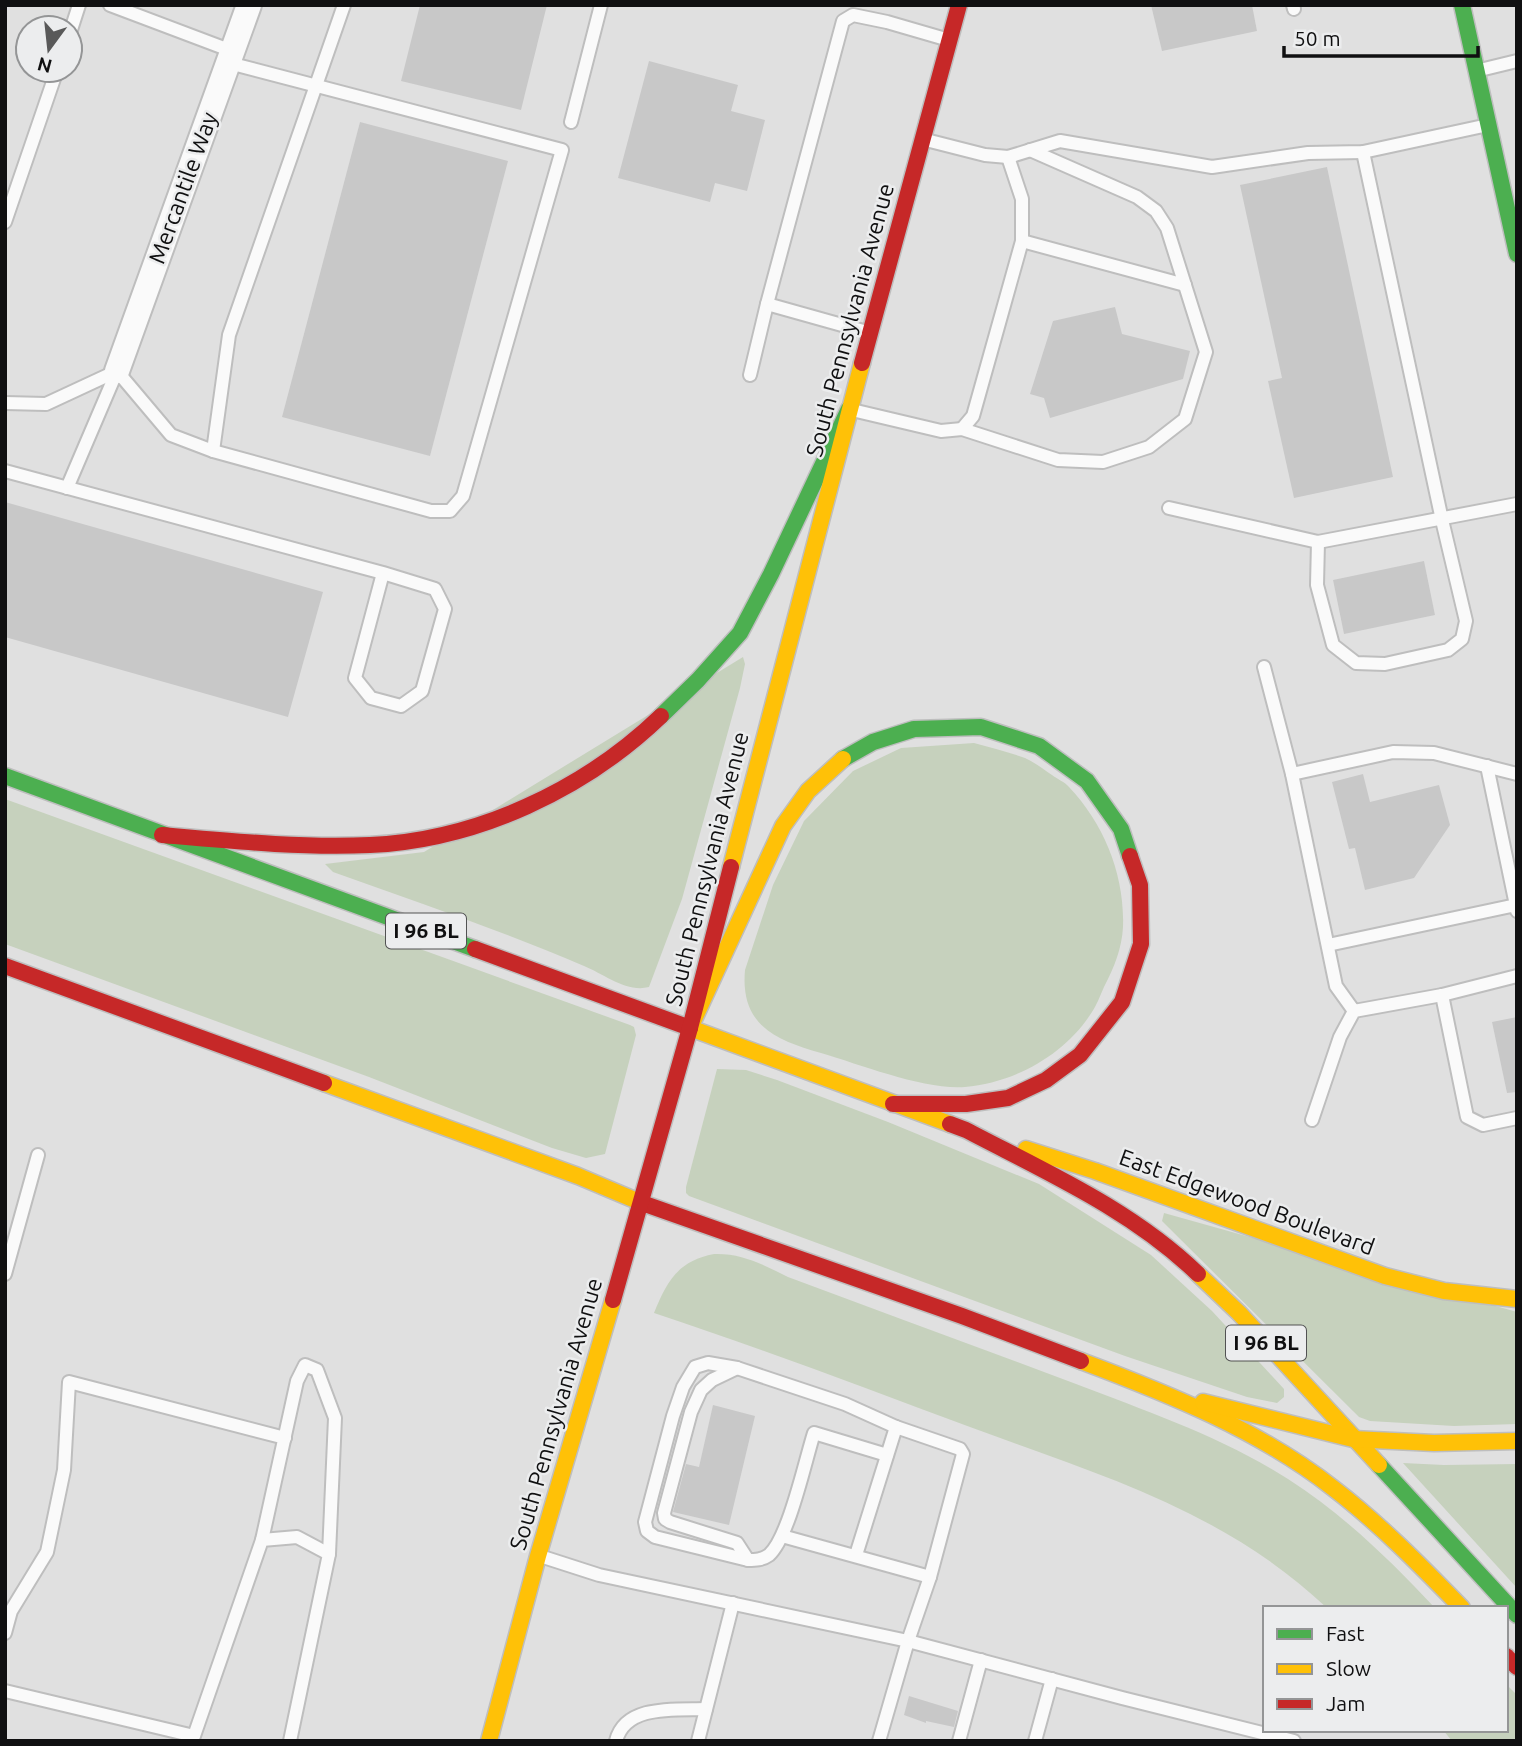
<svg xmlns="http://www.w3.org/2000/svg" width="1522" height="1746" viewBox="0 0 1522 1746" font-family="Ubuntu,sans-serif">
	<rect width="100%" height="100%" fill="#e0e0e0"/>
	<g fill="#c6d1bd">
		<path d="M743 657 745 664 740 688 682 899 649 987C627 993 604 974 584 966 502 931 417 902 333 872L325 864 424 852Z"/>
		<path d="M974 743C991 748 1009 752 1025 758 1034 762 1043 769 1052 775 1057 779 1065 782 1069 787 1104 824 1125 875 1123 927 1122 948 1114 968 1104 987 1100 996 1096 1007 1090 1015 1063 1056 1013 1083 965 1087 924 1090 862 1065 821 1053 775 1040 740 1025 745 970L773 885 804 821 853 771 901 748Z"/>
		<polygon points="5,799 630,1025 634,1027 636,1035 605,1154 586,1158 552,1148 369,1077 5,944"/>
		<polygon points="717,1069 746,1070 777,1080 888,1122 1039,1184 1151,1255 1212,1311 1284,1389 1284,1397 1277,1403 1247,1397 1125,1356 689,1196 686,1193 686,1187"/>
		<polygon points="1164,1213 1517,1312 1517,1424 1454,1426 1370,1421 1359,1417 1162,1221"/>
		<path d="M714 1254C742 1253 764 1265 788 1277 884 1313 980 1348 1076 1384 1149 1412 1222 1437 1288 1479 1344 1515 1390 1560 1435 1608H1327C1223 1510 1100 1475 970 1427 865 1388 760 1348 654 1313 667 1281 678 1261 714 1254Z"/>
		<polygon points="1403,1463 1444,1465 1517,1464 1517,1588"/>
		<polygon points="1506,1684 1517,1695 1517,1741 1452,1741 1443,1730 1506,1730"/>
	</g>
	<g fill="#c8c8c8">
		<polygon points="420,5 547,5 521,110 401,81"/>
		<polygon points="1151,5 1252,5 1257,31 1162,51"/>
		<polygon points="649,61 738,85 731,111 765,120 747,191 715,183 710,202 618,178"/>
		<polygon points="360,122 508,161 430,456 282,417"/>
		<polygon points="1327,167 1393,477 1294,498 1268,381 1282,378 1240,185"/>
		<polygon points="1115,307 1122,334 1190,351 1183,379 1050,418 1044,398 1030,394 1053,321"/>
		<polygon points="5,502 323,592 288,717 5,637"/>
		<polygon points="1424,561 1435,615 1344,634 1333,580"/>
		<polygon points="1363,774 1370,802 1439,785 1450,825 1414,878 1365,890 1355,848 1349,849 1332,782"/>
		<polygon points="1517,1017 1517,1092 1507,1093 1492,1022"/>
		<polygon points="713,1405 755,1416 729,1525 673,1512 686,1464 699,1467"/>
		<polygon points="909,1696 958,1711 954,1727 926,1721 926,1723 904,1715"/>
	</g>
	<g fill="none" stroke-linecap="round" stroke-linejoin="round">
		<g stroke="#bebebe" stroke-width="16">
			<g id="lane">
				<polyline points="110,5 232,51"/>
				<polyline points="1293,5 1294,9"/>
				<polyline points="70,33 79,5"/>
				<polyline points="1480,70 1517,61"/>
				<polyline points="571,122 601,5"/>
				<polyline points="926,140 985,155 1008,157 1060,141 1212,167 1308,153 1363,152 1488,125"/>
				<polyline points="5,222 57,70"/>
				<polyline points="1022,241 1185,285"/>
				<polyline points="767,304 867,332"/>
				<polyline points="117,371 171,435 213,451 431,511 450,511 463,496 562,150 229,63"/>
				<polyline points="750,375 767,304 843,21 853,15 887,22 949,40"/>
				<polyline points="5,403 46,404 117,371"/>
				<polyline points="852,410 941,431 962,429 1058,460 1103,462 1149,447 1185,419 1206,352 1167,228 1156,211 1137,197 1030,150"/>
				<polyline points="962,429 973,416 1022,241 1022,199 1008,157"/>
				<polyline points="213,451 229,335 344,5"/>
				<polyline points="5,471 383,573 435,589 445,609 422,691 401,706 371,698 355,678 383,573"/>
				<polyline points="67,488 117,371"/>
				<polyline points="1169,508 1318,542 1517,504"/>
				<polyline points="1318,542 1317,585 1333,645 1356,663 1385,664 1448,650 1462,639 1466,621 1442,520 1363,152"/>
				<polyline points="1264,667 1292,774 1393,752 1434,753 1517,774"/>
				<polyline points="1487,766 1516,905"/>
				<polyline points="1292,774 1336,986 1354,1011"/>
				<polyline points="1328,945 1516,905 1517,911"/>
				<polyline points="1442,995 1467,1117 1483,1125 1517,1118"/>
				<polyline points="1312,1120 1340,1037 1354,1011 1442,995 1517,976"/>
				<polyline points="5,1274 38,1155"/>
				<polyline points="737,1368 712,1380 701,1390 691,1412 664,1513 665,1519 670,1522 737,1543 748,1560"/>
				<polyline points="782,1536 930,1577"/>
				<polyline points="262,1540 297,1381 305,1365 317,1370 335,1418 329,1554"/>
				<polyline points="856,1555 896,1427"/>
				<polyline points="540,1556 599,1575 908,1641 1122,1698 1294,1741"/>
				<polyline points="5,1633 11,1611 47,1552 64,1470 69,1382 285,1438"/>
				<polyline points="5,1691 194,1736 262,1540 297,1537 329,1554 290,1741"/>
				<path d="M616 1741C625 1704 676 1710 706 1709"/>
				<polyline points="698,1741 733,1603"/>
				<path d="M879 1741 908 1641 930 1577 963 1454 960 1449 896 1427 845 1404 737 1368 708 1363 695 1367 683 1387 673 1416 645 1522 647 1531 655 1537 748 1560C755 1560 762 1560 769 1555 789 1537 805 1461 814 1433L887 1455"/>
				<polyline points="959,1741 981,1660"/>
				<polyline points="1035,1741 1052,1679"/>
			</g>
		</g>
		<g stroke="#bebebe" stroke-width="28">
			<polyline id="street" points="117,371 249,5"/>
		</g>
		<g stroke="#bebebe" stroke-width="19">
			<g id="fast">
				<polyline points="1462,5 1517,254"/>
				<polyline points="661,716 698,680 740,633 771,574 849,409"/>
				<polyline points="843,759 873,742 914,729 981,727 1039,746 1087,781 1121,829 1130,856"/>
				<polyline points="5,776 475,949"/>
				<polyline points="1379,1465 1517,1615"/>
			</g>
		</g>
		<g stroke="#bebebe" stroke-width="19">
			<g id="slow">
				<polyline points="843,759 808,791 783,826 690,1028 950,1124"/>
				<polyline points="731,867 862,363"/>
				<polyline points="324,1083 578,1176 642,1203"/>
				<polyline points="1026,1149 1095,1171 1385,1276 1444,1291 1517,1299"/>
				<polyline points="1198,1274 1239,1313 1379,1465"/>
				<path d="M1081 1361C1169 1394 1259 1430 1333 1488 1380 1524 1421 1566 1462 1608"/>
				<polyline points="1203,1402 1353,1439 1434,1443 1517,1441"/>
				<polyline points="489,1741 538,1556 613,1300"/>
			</g>
		</g>
		<g stroke="#bebebe" stroke-width="19">
			<g id="jam">
				<polyline points="862,363 959,5"/>
				<path d="M162 835C231 841 300 848 370 845 477 840 584 790 661 716"/>
				<polyline points="475,949 690,1028"/>
				<polyline points="5,966 324,1083"/>
				<polyline points="893,1104 966,1104 1008,1098 1046,1080 1080,1055 1122,1002 1141,944 1140,885 1130,856"/>
				<path d="M950 1124 966 1130C1046 1172 1132 1210 1198 1274"/>
				<polyline points="642,1203 962,1316 1081,1361"/>
				<polyline points="613,1300 690,1028 731,867"/>
				<polyline points="1506,1656 1517,1667"/>
			</g>
		</g>
		<use href="#lane" stroke="#fafafa" stroke-width="12"/>
		<use href="#street" stroke="#fafafa" stroke-width="24"/>
		<use href="#fast" stroke="#4caf50" stroke-width="16"/>
		<use href="#slow" stroke="#ffc107" stroke-width="16"/>
		<use href="#jam" stroke="#c62828" stroke-width="16"/>
	</g>
	<g text-anchor="middle" stroke-width="5" stroke-linejoin="round" paint-order="stroke">
		<g fill="#ecedee" stroke="#525253" stroke-width="2">
			<rect x="386" y="913.5" width="80" height="35" rx="5"/>
			<rect x="1226" y="1325.5" width="80" height="35" rx="5"/>
		</g>
		<g font-size="21" font-weight="bold" fill="#101011">
			<text x="426" y="938">I 96 BL</text>
			<text x="1266" y="1350">I 96 BL</text>
		</g>
		<g font-size="23" fill="#101011" stroke="#ecedee">
			<text transform="translate(183 188) rotate(-70)" y="8">Mercantile Way</text>
			<text transform="translate(850 320) rotate(-75)" y="8">South Pennsylvania Avenue</text>
			<text transform="translate(707 869) rotate(-76)" y="8">South Pennsylvania Avenue</text>
			<text transform="translate(1247 1202) rotate(20)" y="8">East Edgewood Boulevard</text>
			<text transform="translate(556 1414) rotate(-74)" y="8">South Pennsylvania Avenue</text>
		</g>
	</g>
	<rect width="1522" height="1746" fill="none" stroke="#101011" stroke-width="14"/>
	<rect x="1263" y="1606" width="245" height="126" fill="#ecedee" stroke="#949596" stroke-width="2"/>
	<rect x="1277" y="1629" width="35" height="10" fill="#4caf50" stroke="#949596" stroke-width="2"/>
	<text x="1326" y="1641" font-size="21" fill="#101011">Fast</text>
	<rect x="1277" y="1664" width="35" height="10" fill="#ffc107" stroke="#949596" stroke-width="2"/>
	<text x="1326" y="1676" font-size="21" fill="#101011">Slow</text>
	<rect x="1277" y="1699" width="35" height="10" fill="#c62828" stroke="#949596" stroke-width="2"/>
	<text x="1326" y="1711" font-size="21" fill="#101011">Jam</text>
	<g transform="translate(49 49) rotate(195)"><circle r="33" fill="#ecedee" stroke="#949596" stroke-width="2"/>
	<path d="M0-5L12 26L0 18L-12 26Z" fill="#595959"/>
	<text y="-10" font-size="19" font-weight="bold" text-anchor="middle" fill="#101011">N</text>
	</g>
	<path d="M1284 46v10h194v-10" fill="none" stroke="#101011" stroke-width="3.5"/>
	<text x="1294" y="46" font-size="21" fill="#101011" stroke="#ecedee" stroke-width="5" paint-order="stroke">50 m</text>
</svg>
